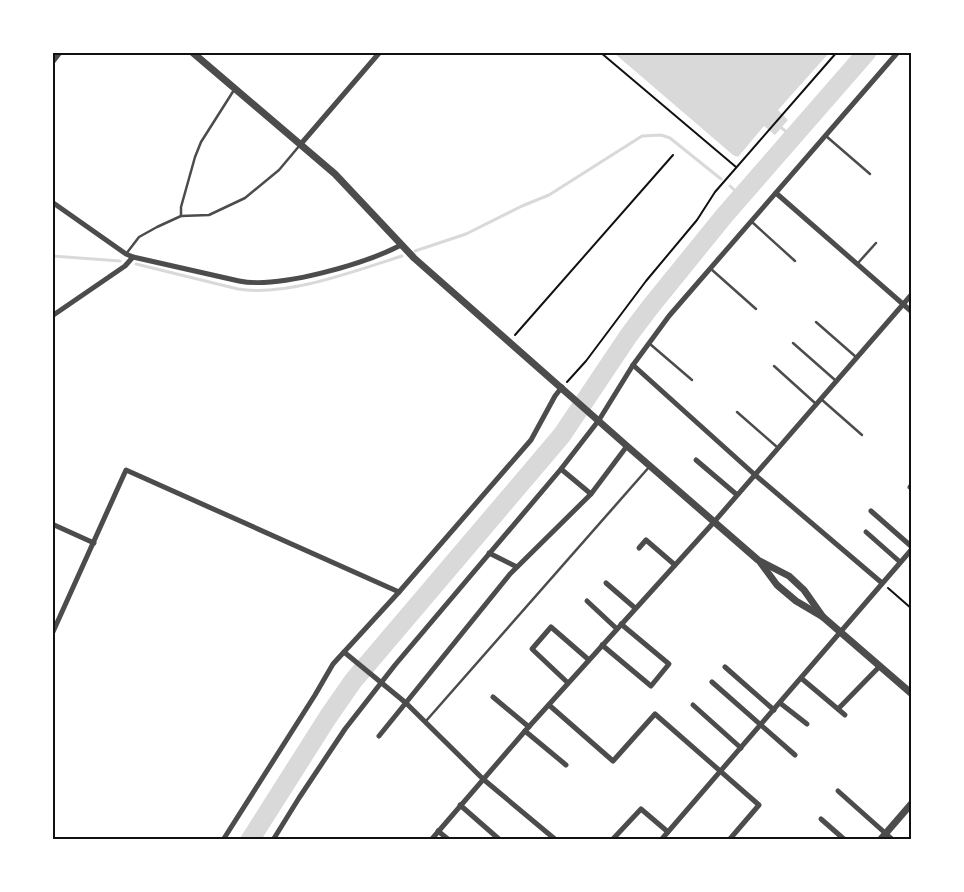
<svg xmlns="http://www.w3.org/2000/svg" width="964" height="892" viewBox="0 0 964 892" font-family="'Open Sans',sans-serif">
	<rect width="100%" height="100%" fill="#fff"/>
	<polygon fill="#d9d9d9" points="614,53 829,53 778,110 788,120 775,135 764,126 738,157 733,155"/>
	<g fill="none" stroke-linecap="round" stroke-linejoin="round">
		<g stroke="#d9d9d9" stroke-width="3">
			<polyline points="779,126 792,136"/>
			<polyline points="730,186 741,196"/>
			<polyline points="415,251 466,234 522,206 549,195 642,136 661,135 670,138 721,179"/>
			<polyline points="52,256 120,261"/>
			<path d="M136 264 238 289C287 297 355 271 402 256"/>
		</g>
		<polyline stroke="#d9d9d9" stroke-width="19" points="250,840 328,717 353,681 562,435 629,335 651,306 724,216 867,52"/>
		<g stroke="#111" stroke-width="2">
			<polyline points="600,52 736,167"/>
			<polyline points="515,335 673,155"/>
			<polyline points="567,382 586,361 646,281 697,220 715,192 837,52"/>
			<polyline points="888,588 912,609"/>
		</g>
		<g stroke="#4c4c4c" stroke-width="2.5">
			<polyline points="826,136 870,174"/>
			<polyline points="181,216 181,207 195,157 201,142 234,90"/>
			<polyline points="752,222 795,261"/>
			<polyline points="126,254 139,237 157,227 181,216 209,215 245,198 279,170 300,145"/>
			<polyline points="858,263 876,243"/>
			<polyline points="711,269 756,309"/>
			<polyline points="816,322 856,357"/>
			<polyline points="793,343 835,380"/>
			<polyline points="650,344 692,380"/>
			<polyline points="774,366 815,403"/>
			<polyline points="821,399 862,435"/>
			<polyline points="737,412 777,447"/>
			<polyline points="426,721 650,466"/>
		</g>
		<g stroke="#4c4c4c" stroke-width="5">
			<polyline points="300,145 380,52"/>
			<polyline points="776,193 912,312"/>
			<polyline points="52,202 126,254 133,257 125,266 52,316"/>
			<path d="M133 257 239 281C278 289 365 264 401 245"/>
			<polyline points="633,365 754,474 882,583"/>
			<polyline points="696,460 736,494"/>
			<polyline points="561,469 591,494"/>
			<polyline points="910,487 912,488"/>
			<polyline points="871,511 912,547"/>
			<polyline points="52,524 94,543"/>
			<polyline points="866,532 900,562"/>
			<polyline points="639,548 646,540 675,565"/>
			<polyline points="489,553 517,567"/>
			<polyline points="606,583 635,608"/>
			<polyline points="587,601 617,629"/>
			<polyline points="52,634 126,470 399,592"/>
			<polyline points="602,645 651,686 669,664 621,624"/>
			<polyline points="344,652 406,703 483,779 556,840"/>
			<polyline points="725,667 774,710"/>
			<polyline points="801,678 845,715"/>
			<polyline points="712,682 795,755"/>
			<polyline points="568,683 532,649 551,627 589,660"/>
			<polyline points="493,697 529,727"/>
			<polyline points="780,703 807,724"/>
			<polyline points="549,705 613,761 655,714 759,805 729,840"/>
			<polyline points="693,705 741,748"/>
			<polyline points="838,709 879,667"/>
			<polyline points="525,731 566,765"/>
			<polyline points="379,736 510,574 591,494 627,446"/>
			<polyline points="838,791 893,840"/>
			<polyline points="460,805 500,840"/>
			<polyline points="821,819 845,840"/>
			<polyline points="438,831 449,840"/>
			<polyline points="223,840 315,695 333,664 399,592 531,440 555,396 562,387"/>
			<polyline points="273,840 299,798 345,729 395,665 561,469 599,420 633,365 669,316 898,52"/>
			<polyline points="431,840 525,731 714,522 912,294"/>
			<polyline points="612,840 641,809 668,832"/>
			<polyline points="661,840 912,549"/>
		</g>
		<g stroke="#4c4c4c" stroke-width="7">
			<polyline points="192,52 335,174 414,258 627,446 758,560 789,576 804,590 823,617"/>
			<polyline points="52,61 59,52"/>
			<polyline points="760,562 777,585 796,601 823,617 912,694"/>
			<polyline points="880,840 912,803"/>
		</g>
	</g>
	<rect width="964" height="892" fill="none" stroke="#ffffff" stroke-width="108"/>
	<rect x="54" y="54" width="856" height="784" fill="none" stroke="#111" stroke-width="2"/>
</svg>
